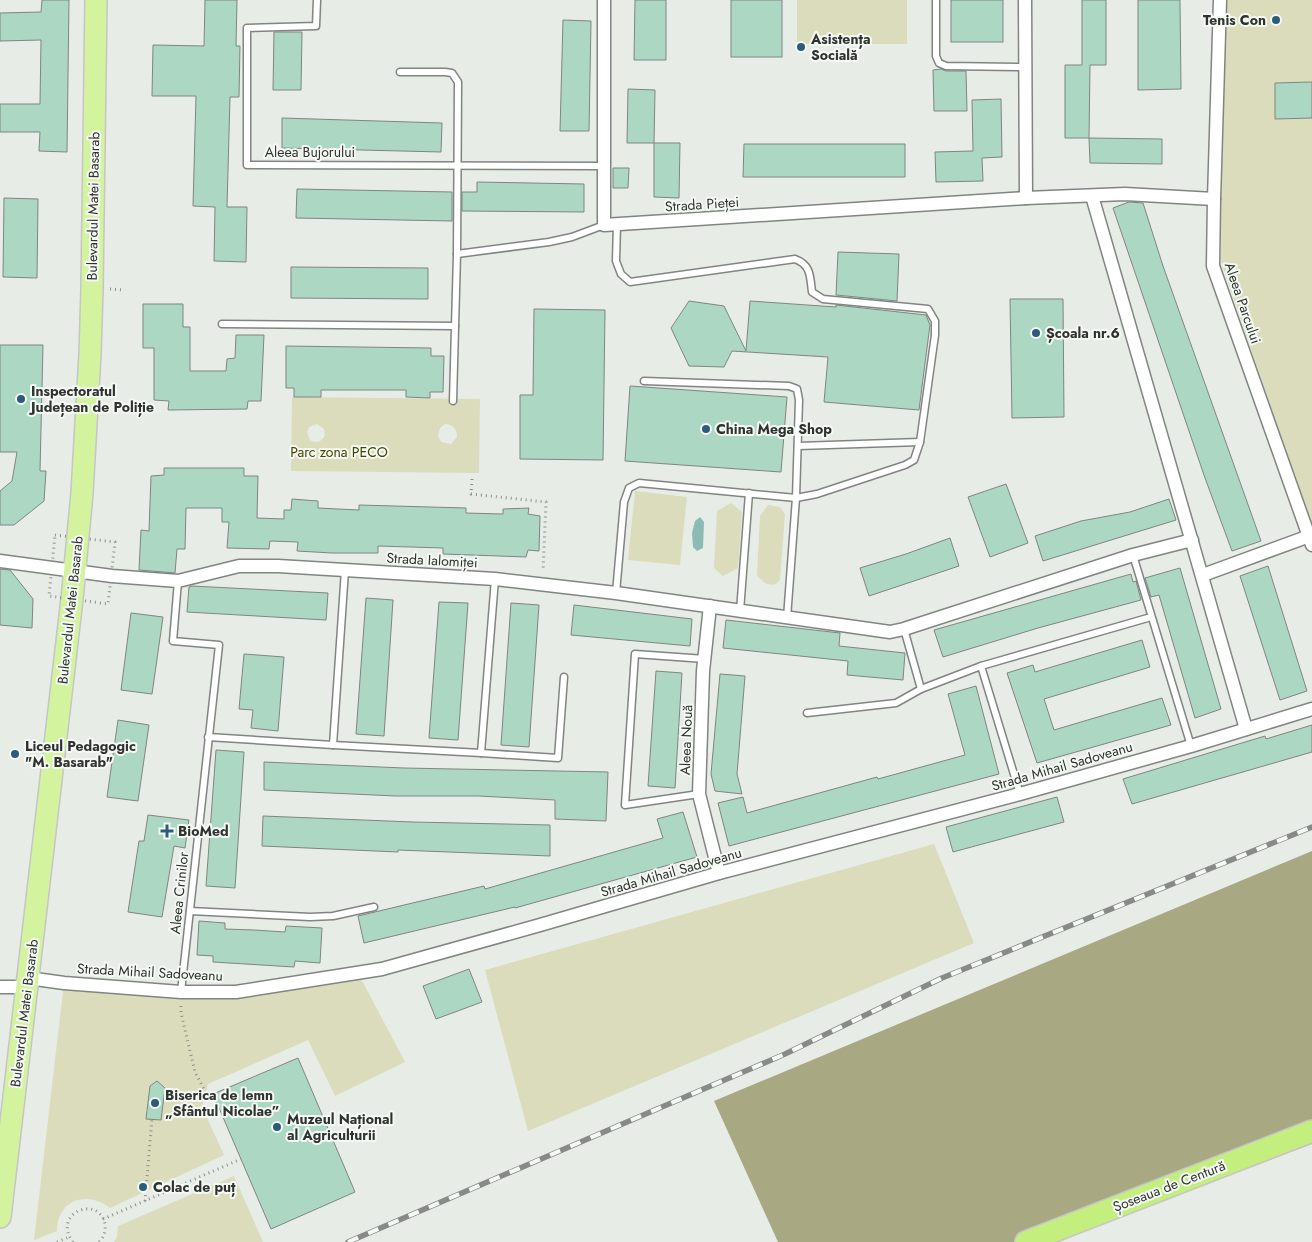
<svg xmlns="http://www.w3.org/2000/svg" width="1312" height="1242" viewBox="0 0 1312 1242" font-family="Jost,sans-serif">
	<rect width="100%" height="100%" fill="#e7ece7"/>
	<g fill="#dbdcbb" fill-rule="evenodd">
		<rect x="797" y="0" width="110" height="44"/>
		<polygon points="1221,0 1312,0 1312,529 1221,261"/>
		<path d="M292 397 480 399 479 473 291 471ZM317 424 324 429 325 435C322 442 316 444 310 440L307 432 309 427ZM445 424C453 424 457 429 457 437L451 444 441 442 438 436 440 428Z"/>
		<polygon points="635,491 687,497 680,565 628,560"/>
		<polygon points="731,503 742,512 738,568 723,576 714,568 717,511"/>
		<path d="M768 505 780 507 785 514 780 580 776 584C766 586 763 582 757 575L760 516Z"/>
		<polygon points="934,844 974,943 528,1131 485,970"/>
		<path d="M358 973 405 1062 335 1096 308 1040 208 1084 202 1107 224 1155 110 1208C87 1190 57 1200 57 1231L34 1240 64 983 181 992Z"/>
		<polygon points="234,1176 263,1242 114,1242 117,1237 118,1226"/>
	</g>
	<polygon fill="#a8a983" points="1312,851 1312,1144 1051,1242 778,1242 714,1101"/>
	<polygon fill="#8bbcb4" points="700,517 704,522 703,548 697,551 693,547 692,533 695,521"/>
	<g fill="#acd7c3" stroke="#808582">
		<polygon points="42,0 69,0 67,152 39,151 40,132 0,132 0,104 40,104 41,40 0,41 0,13 41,12"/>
		<polygon points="205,0 237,0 236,46 240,46 239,97 230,97 227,207 247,207 246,262 214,261 215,207 193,206 196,96 152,96 153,45 204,46"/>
		<polygon points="635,0 666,0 666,60 634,60"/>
		<rect x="731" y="0" width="51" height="57"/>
		<rect x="951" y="0" width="52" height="42"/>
		<polygon points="1082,0 1106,0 1106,65 1090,65 1089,138 1065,138 1065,65 1082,65"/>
		<polygon points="1138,0 1180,0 1181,89 1138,90"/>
		<polygon points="563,20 591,21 589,131 560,131"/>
		<polygon points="274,32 302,32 301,90 273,90"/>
		<polygon points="941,69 946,71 966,71 967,111 934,111 933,70"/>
		<polygon points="1312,82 1312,118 1275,119 1275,83"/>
		<polygon points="628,89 655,90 654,143 627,143"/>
		<polygon points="1001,99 1002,157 982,158 983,181 936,182 935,152 973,151 972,100"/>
		<polygon points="282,118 442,123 441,152 282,148"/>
		<polygon points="1089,138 1162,139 1162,164 1090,163"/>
		<polygon points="654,143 680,143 679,198 654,197"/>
		<polygon points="744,144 905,144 905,177 743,177"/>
		<polygon points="613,168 629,168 628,188 613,188"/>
		<polygon points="477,182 584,184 584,212 462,211 462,192 477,192"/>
		<polygon points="297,189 452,192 452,221 296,218"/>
		<polygon points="4,198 38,199 37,278 3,277"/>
		<polygon points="1129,202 1143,203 1163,266 1261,541 1232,551 1205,478 1113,208"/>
		<polygon points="838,252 899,254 897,301 836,295"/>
		<polygon points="291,267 428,268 428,299 291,298"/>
		<polygon points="1010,299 1063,299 1064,417 1012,418"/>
		<polygon points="689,301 724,306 746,351 750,301 836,307 836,305 926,315 930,325 919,410 824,402 828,357 732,351 724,367 689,366 671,328"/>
		<polygon points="143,304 183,304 183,327 190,327 190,371 226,371 227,359 235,358 236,335 264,335 261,401 248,401 247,409 168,410 169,401 154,400 154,348 143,348"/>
		<polygon points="534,309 605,310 603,460 520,459 520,395 533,395"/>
		<polygon points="0,345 43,345 40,471 46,471 44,501 14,525 0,525 0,491 12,481 17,452 0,452"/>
		<polygon points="286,346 431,348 431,356 444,356 443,392 430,392 430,398 406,397 406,390 321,390 321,397 294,397 294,388 286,388"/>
		<polygon points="630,386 787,397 781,472 625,461"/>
		<polygon points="164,468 244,468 244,476 258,476 257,518 284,519 284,510 291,510 292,499 318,501 318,508 338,509 359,510 359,505 466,508 466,513 503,514 503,509 529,508 528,514 540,516 539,551 528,550 526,557 443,554 443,548 378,546 378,553 332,553 297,551 298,542 270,541 269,549 227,548 229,522 222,522 222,508 186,508 185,549 177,549 175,573 139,570 141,530 149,531 151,476 164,475"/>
		<polygon points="1006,484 1028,543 990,557 968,497"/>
		<polygon points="1169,499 1176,520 1043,561 1035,536 1081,521 1130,512"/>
		<polygon points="950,538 959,566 869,596 860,568 906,554"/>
		<polygon points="1268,566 1307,691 1280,700 1240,576"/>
		<polygon points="1180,568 1221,709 1195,718 1159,595 1151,597 1145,578"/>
		<polygon points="0,569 10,570 33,599 32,628 0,625"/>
		<polygon points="1131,574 1133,582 1136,581 1141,600 1038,628 943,657 934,630"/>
		<polygon points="192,586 328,593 326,620 187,612 189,587"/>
		<polygon points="366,598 393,600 384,736 356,734"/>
		<polygon points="439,602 468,603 458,740 429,738"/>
		<polygon points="511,603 539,605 529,747 501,745"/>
		<polygon points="574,605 692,619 690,646 571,635"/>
		<polygon points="131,613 163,617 152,694 121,690"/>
		<polygon points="726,620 840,633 839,646 905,653 903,680 847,675 848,661 723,648"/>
		<polygon points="1142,640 1150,667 1044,699 1054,730 1162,698 1171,725 1037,763 1007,673 1033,665 1035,672"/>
		<polygon points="244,654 284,657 278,731 251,728 253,710 239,709"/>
		<polygon points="656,671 682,673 675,788 648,786"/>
		<polygon points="720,674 745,676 737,774 742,794 715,791 711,774"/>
		<polygon points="976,686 999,774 729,846 718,803 743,797 747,813 877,777 878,779 965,755 948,694"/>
		<polygon points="118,720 149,725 138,801 107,797"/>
		<polygon points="1312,725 1312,752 1132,804 1123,779 1265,736 1266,739"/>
		<polygon points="216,750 244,752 235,888 206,886"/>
		<polygon points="264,762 404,768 608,772 606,821 555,819 555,800 478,796 396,796 264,790"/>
		<polygon points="1057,797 1064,822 953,852 946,827"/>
		<polygon points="683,812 697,857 515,908 515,907 364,943 358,916 484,886 485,889 663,838 657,819"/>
		<polygon points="148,815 189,820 185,848 174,846 162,917 128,912 139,841 144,841"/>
		<polygon points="263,816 413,822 550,825 550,856 398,850 398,852 262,846"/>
		<polygon points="199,921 225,923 225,929 254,930 285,932 286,926 322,928 320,963 295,961 294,967 213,962 213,956 197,955"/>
		<polygon points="469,969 482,1002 436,1019 423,986"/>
		<polygon points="298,1058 355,1192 271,1229 213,1094"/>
		<polygon points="157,1081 165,1088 161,1120 146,1119 150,1086"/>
	</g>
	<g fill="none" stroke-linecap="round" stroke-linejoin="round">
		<g stroke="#818581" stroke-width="9">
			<g id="service">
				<polyline points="317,0 316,26 247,28 247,165 604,166"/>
				<polyline points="936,0 936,56 939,63 946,66 1025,67"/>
				<polyline points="400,72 445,72 452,73 458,82 457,254 453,401"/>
				<polyline points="457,254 549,242 572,237 604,225"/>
				<polyline points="222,324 455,326"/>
				<polyline points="644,381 789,386 797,389 799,400 796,498 787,618"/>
				<polyline points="798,446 920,442"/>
				<polyline points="1133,555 1191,746"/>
				<polyline points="178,581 173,641 219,645 181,992"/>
				<path d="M616 593 624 502 629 488 639 483 796 498 817 494 905 465 914 460 920 442 935 335V321L928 309 823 299 812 292C810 276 811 265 795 259L630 282 621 274 616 261 617 224"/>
				<polyline points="740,611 749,493"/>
				<polyline points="921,689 981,666"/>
				<polyline points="807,713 896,703 921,689 904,629"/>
				<polyline points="208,737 333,745 345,570"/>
				<polyline points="333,745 481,753 495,579"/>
				<polyline points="481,753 558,758 564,677"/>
				<polyline points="699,794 625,805 635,654 705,659"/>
				<polyline points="1020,794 981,666 1151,617"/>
				<polyline points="190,911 310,917 333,916 374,907"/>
			</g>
		</g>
		<g stroke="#818581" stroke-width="15">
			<g id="minor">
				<polyline points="604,0 604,225 1026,198 1125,194 1214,199"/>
				<polyline points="1025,0 1026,198"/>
				<polyline points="1220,0 1214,199 1213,266 1312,545"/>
				<polyline points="1092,196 1246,729"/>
				<polyline points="0,561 112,576 178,581 239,566 278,566 495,579 616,593 890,632 904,629 1133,555 1192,540"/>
				<polyline points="1203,575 1312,535"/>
				<polyline points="710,606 703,671 699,794 719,873"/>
				<polyline points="28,978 64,983 181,992 236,992 382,969 540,925 719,873 1020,794 1191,746 1312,709"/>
				<polyline points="0,987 27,987"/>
			</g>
		</g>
		<g stroke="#c5c6c5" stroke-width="24">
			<polyline id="primary" points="0,1217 72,599 82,493 90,354 92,289 96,0"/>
		</g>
		<g stroke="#c5c6c5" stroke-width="24">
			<polyline id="trunk" points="1026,1242 1312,1131"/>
		</g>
		<g stroke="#8d908d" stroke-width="3" stroke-dasharray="1 4" stroke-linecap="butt">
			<polyline points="110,289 125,290"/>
			<polyline points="472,479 471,494 546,502 543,571"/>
			<polygon points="55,535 115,542 108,604 49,596"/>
			<polyline points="181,1006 181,1013 195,1072 206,1093 213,1094"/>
			<polyline points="145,1201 152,1119"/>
			<polyline points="103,1219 241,1159"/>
			<polyline points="57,1242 69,1237"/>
			<path d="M73 1242C51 1213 99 1194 105 1224 106 1231 104 1237 99 1242"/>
		</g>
		<use href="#service" stroke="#fff" stroke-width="6"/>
		<use href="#minor" stroke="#fff" stroke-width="12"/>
		<use href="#primary" stroke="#d3f39e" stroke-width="21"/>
		<use href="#trunk" stroke="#c4ef7e" stroke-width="21"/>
		<g stroke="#878a87" stroke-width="5.5">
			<polyline id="rail" points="348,1242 785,1054 942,978 1312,827"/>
		</g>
		<use href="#rail" stroke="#f4f9f4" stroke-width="4" stroke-dasharray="11" stroke-linecap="butt"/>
	</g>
	<g fill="#2d5c7b" stroke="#f4f9f4" stroke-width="2">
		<circle cx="1276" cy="20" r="5"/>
		<circle cx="801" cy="47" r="5"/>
		<circle cx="1036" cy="333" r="5"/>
		<circle cx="21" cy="399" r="5"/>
		<circle cx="706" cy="429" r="5"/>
		<circle cx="15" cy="754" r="5"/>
		<path d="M164.5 823.5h5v5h5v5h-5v5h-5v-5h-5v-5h5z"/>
		<circle cx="155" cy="1103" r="5"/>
		<circle cx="277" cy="1127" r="5"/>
		<circle cx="143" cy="1187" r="5"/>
	</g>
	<g text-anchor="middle" stroke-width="4" stroke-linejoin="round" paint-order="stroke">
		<g font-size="14" font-weight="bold" fill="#303230" stroke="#f4f9f4" text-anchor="start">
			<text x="1266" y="25" text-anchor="end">Tenis Con</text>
			<text x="811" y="44">Asistența<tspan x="811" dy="16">Socială</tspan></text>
			<text x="1046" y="338">Școala nr.6</text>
			<text x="31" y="396">Inspectoratul<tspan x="31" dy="16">Județean de Poliție</tspan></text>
			<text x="716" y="434">China Mega Shop</text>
			<text x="25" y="751">Liceul Pedagogic<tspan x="25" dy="16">"M. Basarab"</tspan></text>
			<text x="178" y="836">BioMed</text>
			<text x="165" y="1100">Biserica de lemn<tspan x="165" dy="16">„Sfântul Nicolae”</tspan></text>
			<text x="287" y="1124">Muzeul Național<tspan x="287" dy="16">al Agriculturii</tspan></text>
			<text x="153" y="1192">Colac de puț</text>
		</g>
		<g font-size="14" fill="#303230" stroke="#f4f9f4">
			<text x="310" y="157">Aleea Bujorului</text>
			<text transform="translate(702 204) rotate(-4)" y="5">Strada Pieței</text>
			<text transform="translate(93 206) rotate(-89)" y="5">Bulevardul Matei Basarab</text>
			<text transform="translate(1243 303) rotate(71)" y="5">Aleea Parcului</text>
			<text transform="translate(432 560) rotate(3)" y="5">Strada Ialomiței</text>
			<text transform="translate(70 610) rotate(-84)" y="5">Bulevardul Matei Basarab</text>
			<text transform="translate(686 740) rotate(-88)" y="5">Aleea Nouă</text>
			<text transform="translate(1062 766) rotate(-16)" y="5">Strada Mihail Sadoveanu</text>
			<text transform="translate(671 872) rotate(-16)" y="5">Strada Mihail Sadoveanu</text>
			<text transform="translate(179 893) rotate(-84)" y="5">Aleea Crinilor</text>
			<text transform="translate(150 972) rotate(3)" y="5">Strada Mihail Sadoveanu</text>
			<text transform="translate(24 1013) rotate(-83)" y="5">Bulevardul Matei Basarab</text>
			<text transform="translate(1169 1186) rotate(-21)" y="5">Șoseaua de Centură</text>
		</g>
		<g font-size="14" fill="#464500" stroke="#f4f9f4">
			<text x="339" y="457">Parc zona PECO</text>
		</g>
	</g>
</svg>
